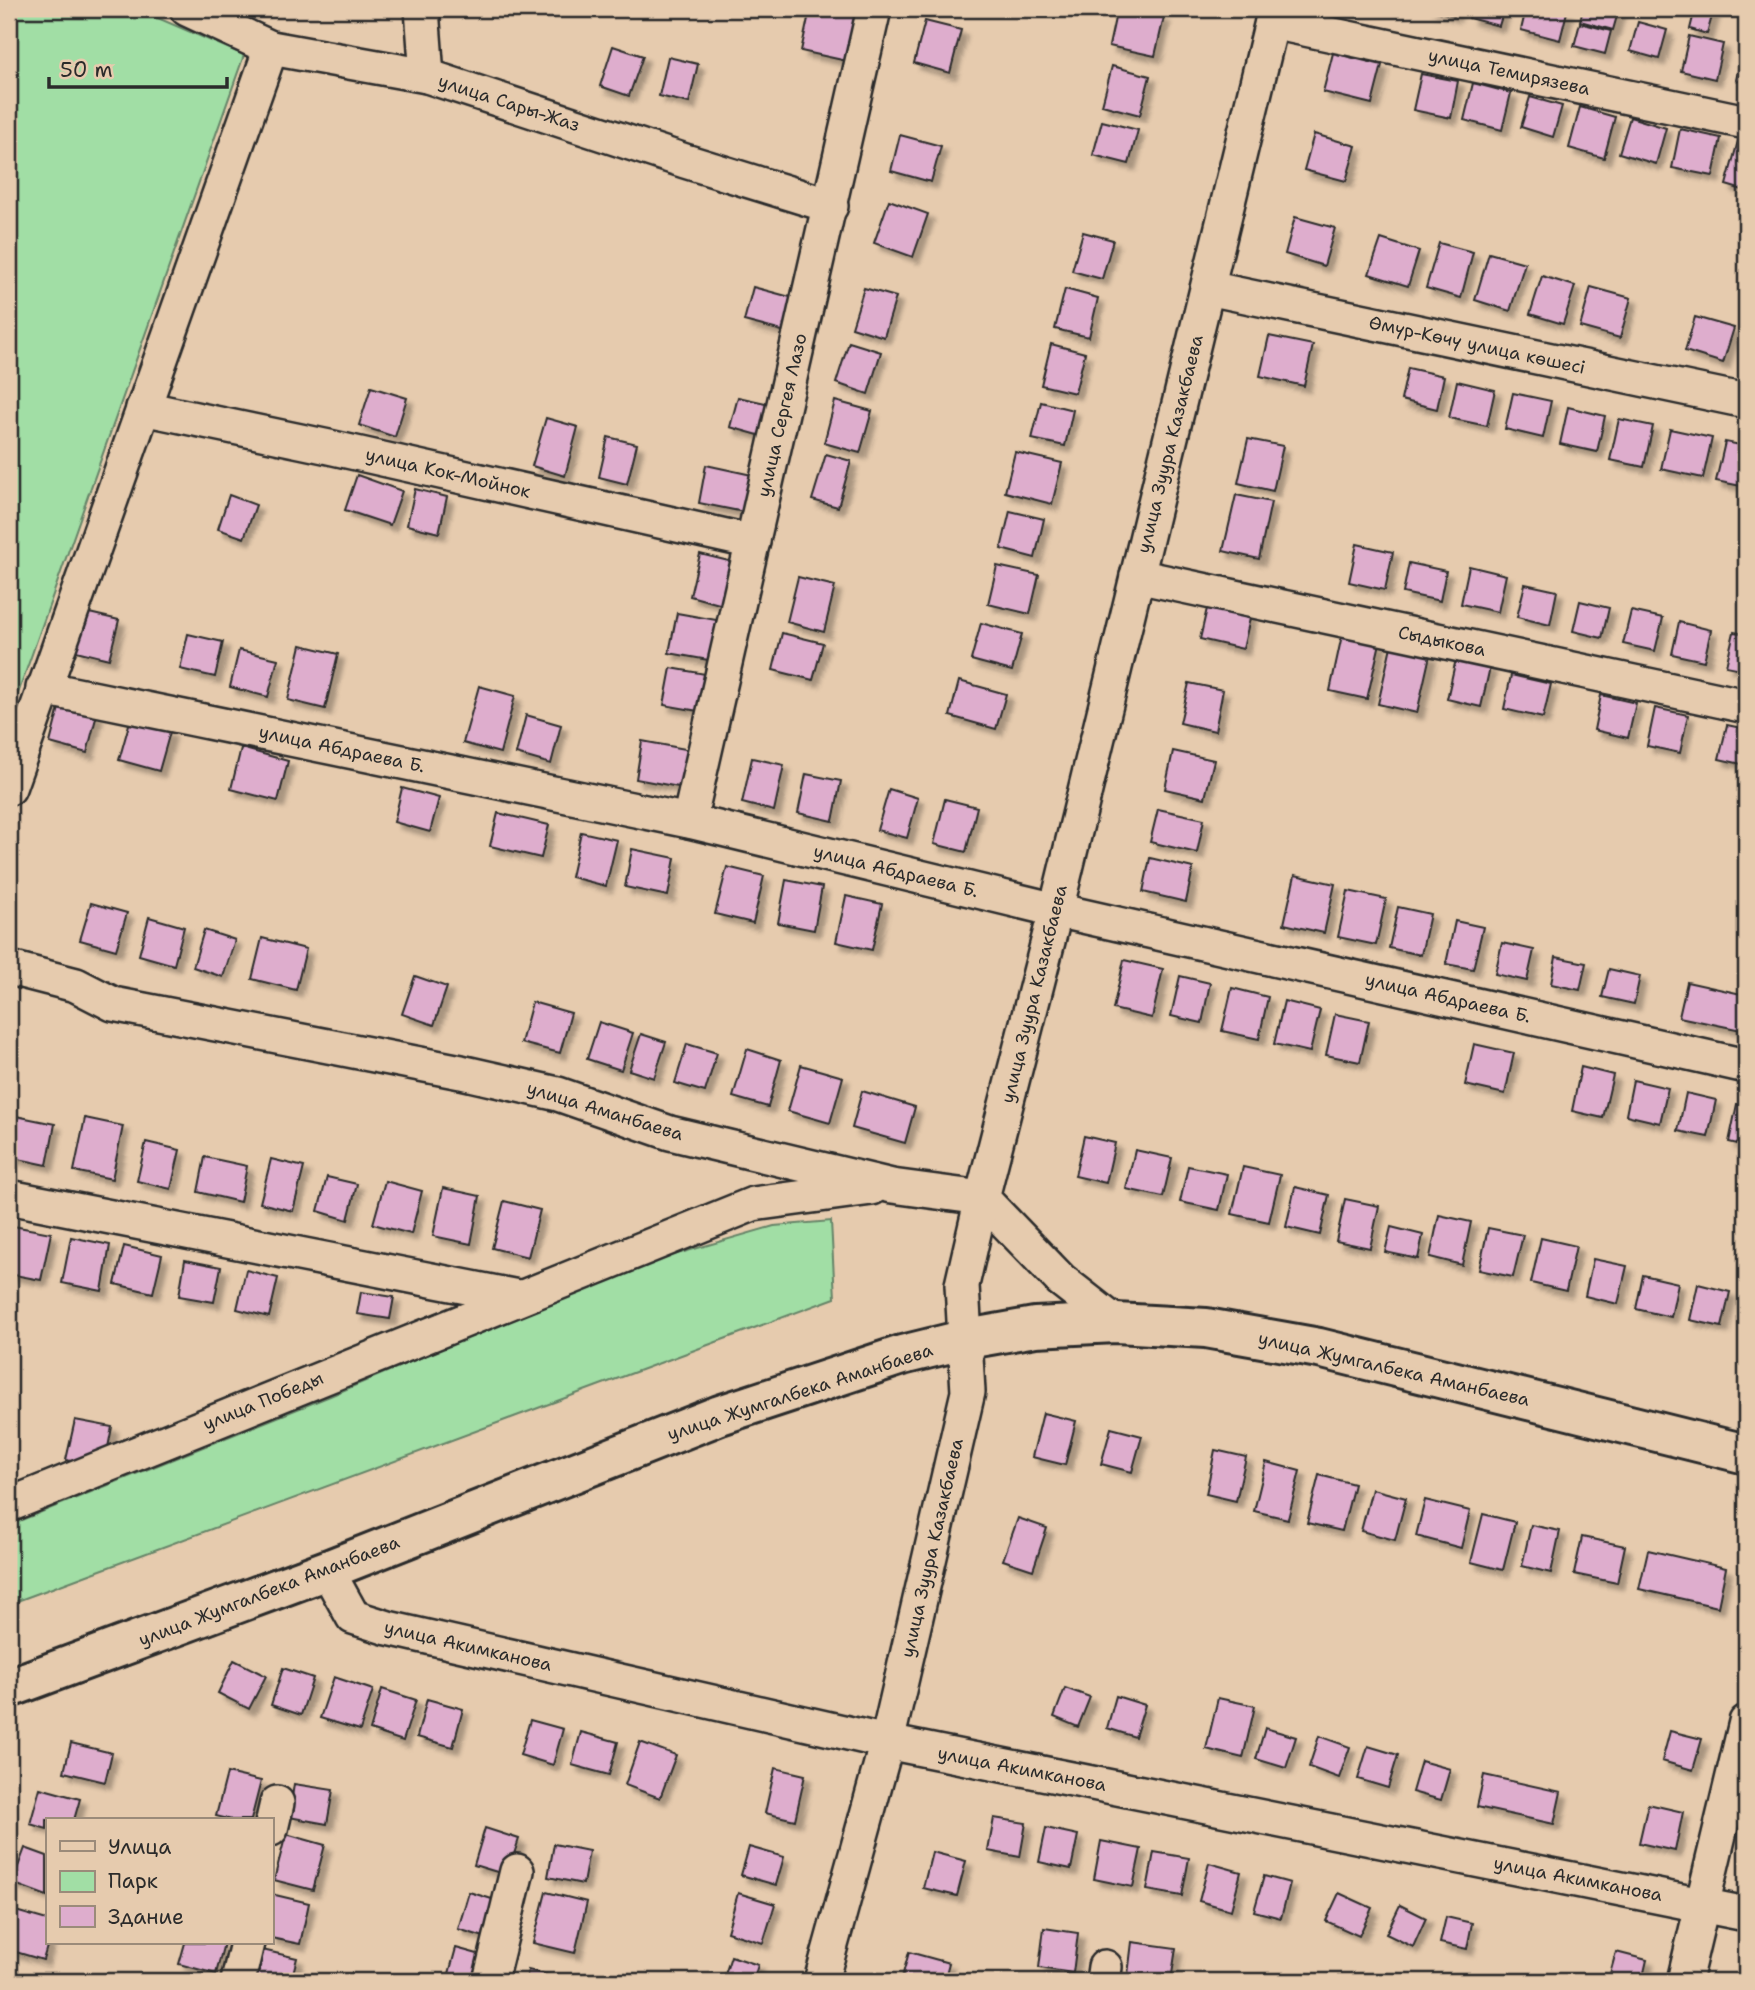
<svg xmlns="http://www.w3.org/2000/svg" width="1755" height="1990" viewBox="0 0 1755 1990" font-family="'Shantell Sans',sans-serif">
	<defs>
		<filter id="shadow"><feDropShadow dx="6" dy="6" stdDeviation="2" flood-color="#0004"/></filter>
	</defs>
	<rect width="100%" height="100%" fill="#e6cbae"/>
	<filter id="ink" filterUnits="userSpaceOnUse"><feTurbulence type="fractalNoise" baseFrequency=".0143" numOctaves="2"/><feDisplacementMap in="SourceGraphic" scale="14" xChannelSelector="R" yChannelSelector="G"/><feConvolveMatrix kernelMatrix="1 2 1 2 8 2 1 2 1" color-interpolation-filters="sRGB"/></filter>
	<g filter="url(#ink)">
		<g fill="#a1dea5" stroke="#668468" stroke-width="2">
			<polygon points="9,9 137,9 244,55 9,719"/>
			<polygon points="831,1221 835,1298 9,1604 9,1525 330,1396 639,1265 774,1226"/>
		</g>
		<g fill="#deadcd" stroke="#2b2b2b" stroke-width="2" filter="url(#shadow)">
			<polygon points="810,9 823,9 856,16 847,61 801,51"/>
			<polygon points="1117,9 1164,17 1155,56 1109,46"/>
			<polygon points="1428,9 1456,9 1454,16"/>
			<polygon points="1472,9 1504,9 1499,26 1469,18"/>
			<polygon points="1526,9 1555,9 1567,12 1560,40 1521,30"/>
			<polygon points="1583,9 1619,9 1613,30 1580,21"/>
			<polygon points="1695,9 1714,9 1707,34 1690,29"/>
			<polygon points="925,21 961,30 950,73 914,63"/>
			<polygon points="1638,22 1667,30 1659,59 1630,51"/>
			<polygon points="1580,23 1611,31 1605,54 1574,46"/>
			<polygon points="1689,36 1723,44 1715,79 1681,71"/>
			<polygon points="1744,45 1746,46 1746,83 1736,80"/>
			<polygon points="613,46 643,56 629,96 600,86"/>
			<polygon points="1333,53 1382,65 1372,104 1323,92"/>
			<polygon points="668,57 698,64 689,103 659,96"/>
			<polygon points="1112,66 1150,76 1140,115 1102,105"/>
			<polygon points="1421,74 1458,81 1451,118 1413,110"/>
			<polygon points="1473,83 1511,93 1502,130 1464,120"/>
			<polygon points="1530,97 1562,106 1553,137 1521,127"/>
			<polygon points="1580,107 1615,117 1604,158 1569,148"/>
			<polygon points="1630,117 1666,128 1656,164 1619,153"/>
			<polygon points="1102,121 1138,130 1129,164 1093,155"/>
			<polygon points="1680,129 1721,138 1713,176 1672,168"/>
			<polygon points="1314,134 1356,146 1346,181 1304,170"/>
			<polygon points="900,135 941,146 931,182 891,171"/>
			<polygon points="1738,141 1746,143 1746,191 1726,185"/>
			<polygon points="889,200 928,214 913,257 874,243"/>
			<polygon points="1295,217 1335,228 1324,266 1285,254"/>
			<polygon points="1083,232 1113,240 1102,279 1072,271"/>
			<polygon points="1381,239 1419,251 1408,286 1369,274"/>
			<polygon points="1439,243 1473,252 1461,298 1426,288"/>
			<polygon points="1489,253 1525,263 1510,311 1475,300"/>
			<polygon points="1542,276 1575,286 1563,324 1530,314"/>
			<polygon points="753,287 794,298 786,332 744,321"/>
			<polygon points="1591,287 1631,298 1620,338 1580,327"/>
			<polygon points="864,288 896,297 884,337 852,327"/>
			<polygon points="1065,289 1098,298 1089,337 1055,329"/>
			<polygon points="1695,317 1734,328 1723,363 1685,351"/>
			<polygon points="1269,336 1313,345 1304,386 1260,376"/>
			<polygon points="849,342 881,352 868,394 836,383"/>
			<polygon points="1051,344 1085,353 1075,393 1041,385"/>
			<polygon points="1408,368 1444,376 1437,409 1401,400"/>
			<polygon points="1457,381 1495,390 1487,426 1449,418"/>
			<polygon points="371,387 407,398 395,437 359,425"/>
			<polygon points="1513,393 1551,401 1543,438 1505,429"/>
			<polygon points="738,397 770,404 762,436 730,427"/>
			<polygon points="835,401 872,411 860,453 824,443"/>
			<polygon points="1041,402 1073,410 1065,446 1032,439"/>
			<polygon points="1568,407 1605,416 1597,452 1560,444"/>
			<polygon points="546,418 578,427 565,476 532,466"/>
			<polygon points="1619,419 1653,426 1644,467 1610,460"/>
			<polygon points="1670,429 1712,438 1703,478 1661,469"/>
			<polygon points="608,437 637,444 627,484 599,477"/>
			<polygon points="1248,439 1283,446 1273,491 1238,483"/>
			<polygon points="1725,442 1746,446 1746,487 1716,481"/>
			<polygon points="1015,452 1062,463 1052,504 1005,492"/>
			<polygon points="826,454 851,461 838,507 812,500"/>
			<polygon points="706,465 752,475 744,512 699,503"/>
			<polygon points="357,475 402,491 390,525 345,510"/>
			<polygon points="415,489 447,497 439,533 407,525"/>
			<polygon points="229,495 256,505 244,538 218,529"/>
			<polygon points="1236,495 1271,502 1259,559 1223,551"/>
			<polygon points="1010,511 1044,519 1035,558 1001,549"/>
			<polygon points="1357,544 1393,552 1385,590 1349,582"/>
			<polygon points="700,554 733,562 723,605 690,596"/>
			<polygon points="1409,563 1446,571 1440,601 1403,593"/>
			<polygon points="997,566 1039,575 1030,614 988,604"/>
			<polygon points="1469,566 1506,575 1498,612 1461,604"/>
			<polygon points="798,577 835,586 824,632 787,622"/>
			<polygon points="1525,584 1557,591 1550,625 1517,617"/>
			<polygon points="1580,601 1609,608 1602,638 1573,631"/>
			<polygon points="1208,604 1251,614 1243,649 1200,639"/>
			<polygon points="1631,611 1663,618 1655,651 1623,644"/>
			<polygon points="85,612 119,620 109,659 76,651"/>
			<polygon points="677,613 722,621 714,661 669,653"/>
			<polygon points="1679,622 1711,630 1704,661 1672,654"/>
			<polygon points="981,623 1022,634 1012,671 971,660"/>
			<polygon points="1734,632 1746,634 1746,670 1726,666"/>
			<polygon points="782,633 823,643 813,680 773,670"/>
			<polygon points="188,634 223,642 215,677 180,669"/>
			<polygon points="1342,635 1380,643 1367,699 1330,691"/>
			<polygon points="301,645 338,654 325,709 288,700"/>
			<polygon points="1391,646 1430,655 1417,713 1378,704"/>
			<polygon points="239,650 278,659 268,697 230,687"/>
			<polygon points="1456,659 1490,667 1481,707 1447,699"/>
			<polygon points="671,668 711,675 704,712 664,705"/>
			<polygon points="1511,675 1551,684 1543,718 1504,709"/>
			<polygon points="959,681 1006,694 996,729 950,716"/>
			<polygon points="1189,683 1223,690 1215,731 1180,723"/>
			<polygon points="479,686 515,696 500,753 463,743"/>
			<polygon points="1601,695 1636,703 1628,738 1594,730"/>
			<polygon points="60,704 97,714 87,753 50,743"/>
			<polygon points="1655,708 1688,715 1680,753 1647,746"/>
			<polygon points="526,715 561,725 551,764 516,754"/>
			<polygon points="130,721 170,732 159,771 119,760"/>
			<polygon points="1727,725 1746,729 1746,765 1719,759"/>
			<polygon points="642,741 691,750 684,788 636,779"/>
			<polygon points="241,748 288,761 278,801 231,789"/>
			<polygon points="1173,751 1214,760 1205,798 1165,789"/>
			<polygon points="752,758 784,765 774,811 742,803"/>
			<polygon points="806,774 841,781 833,821 798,813"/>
			<polygon points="402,788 439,798 430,832 394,822"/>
			<polygon points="889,789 918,798 907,838 877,830"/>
			<polygon points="945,799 977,807 966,852 934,844"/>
			<polygon points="1158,809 1204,819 1197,853 1150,842"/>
			<polygon points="498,813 549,825 541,858 490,846"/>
			<polygon points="581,832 617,840 606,886 571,877"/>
			<polygon points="632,849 675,858 668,896 625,887"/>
			<polygon points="1150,858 1193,868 1186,902 1143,892"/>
			<polygon points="727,867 764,876 753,923 715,914"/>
			<polygon points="1295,875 1335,884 1324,933 1284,924"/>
			<polygon points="786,880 822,887 814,930 778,923"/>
			<polygon points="1348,891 1386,899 1376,945 1338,937"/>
			<polygon points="846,896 882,904 872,950 836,942"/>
			<polygon points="91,903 127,913 116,950 80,940"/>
			<polygon points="1398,907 1430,914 1421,955 1389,948"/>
			<polygon points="149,917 184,927 174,965 139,955"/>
			<polygon points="1455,921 1483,927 1473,969 1446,964"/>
			<polygon points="204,930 235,940 223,977 193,967"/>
			<polygon points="262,938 306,949 296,990 252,979"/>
			<polygon points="1502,943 1534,950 1527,981 1495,974"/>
			<polygon points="1556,957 1586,963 1580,990 1551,984"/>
			<polygon points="1124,960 1163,969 1152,1018 1113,1009"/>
			<polygon points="1609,969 1640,976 1634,1004 1602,997"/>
			<polygon points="415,976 447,987 434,1025 402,1014"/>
			<polygon points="1180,976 1210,983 1202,1023 1171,1016"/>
			<polygon points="1687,982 1746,995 1746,1031 1679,1017"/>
			<polygon points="1232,988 1268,997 1259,1039 1222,1031"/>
			<polygon points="1284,1001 1320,1010 1310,1052 1274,1044"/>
			<polygon points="532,1002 571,1013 560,1053 521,1043"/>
			<polygon points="1335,1014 1369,1021 1360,1062 1326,1055"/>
			<polygon points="599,1022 633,1033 621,1070 587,1059"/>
			<polygon points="641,1034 666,1042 654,1078 629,1070"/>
			<polygon points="687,1044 717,1053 705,1092 675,1083"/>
			<polygon points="1474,1044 1514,1053 1505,1094 1465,1085"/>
			<polygon points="747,1049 781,1060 768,1107 733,1097"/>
			<polygon points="801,1065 843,1077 830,1123 788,1111"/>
			<polygon points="1581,1067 1613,1075 1603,1118 1572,1111"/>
			<polygon points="1633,1080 1668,1088 1660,1123 1626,1115"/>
			<polygon points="862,1091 915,1107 905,1143 852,1128"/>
			<polygon points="1686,1093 1716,1100 1708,1137 1678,1131"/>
			<polygon points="1737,1104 1746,1105 1746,1146 1729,1142"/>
			<polygon points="16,1116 55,1124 47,1165 9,1157"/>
			<polygon points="85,1118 123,1126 112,1179 74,1171"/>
			<polygon points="1084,1136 1115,1143 1106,1183 1075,1176"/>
			<polygon points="146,1142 180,1150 171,1189 137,1181"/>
			<polygon points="1135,1150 1172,1158 1163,1197 1126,1189"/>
			<polygon points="205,1157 247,1166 240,1202 198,1192"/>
			<polygon points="271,1159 304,1167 293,1211 260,1203"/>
			<polygon points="1188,1166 1227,1174 1219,1210 1180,1202"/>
			<polygon points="1243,1167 1280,1175 1269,1222 1232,1214"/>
			<polygon points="327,1177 357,1184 348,1220 318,1211"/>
			<polygon points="385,1181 422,1191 411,1234 373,1224"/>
			<polygon points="1295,1187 1329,1195 1320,1235 1286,1227"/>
			<polygon points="443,1188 480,1196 471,1244 433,1236"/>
			<polygon points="1345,1199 1379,1206 1370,1248 1336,1241"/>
			<polygon points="504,1201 540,1210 528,1257 492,1248"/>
			<polygon points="1439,1215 1471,1222 1462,1265 1430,1257"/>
			<polygon points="13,1226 51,1233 41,1280 9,1274 9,1249"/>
			<polygon points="1391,1227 1423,1235 1418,1259 1385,1252"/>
			<polygon points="1488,1228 1523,1235 1513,1277 1479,1270"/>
			<polygon points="71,1237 110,1245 102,1291 62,1283"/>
			<polygon points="1541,1238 1576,1246 1566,1291 1531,1283"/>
			<polygon points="124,1246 162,1255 153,1293 115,1284"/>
			<polygon points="1593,1259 1627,1266 1618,1304 1585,1296"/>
			<polygon points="185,1260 221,1267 214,1302 179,1296"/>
			<polygon points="246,1270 278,1278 269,1317 237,1309"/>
			<polygon points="1643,1275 1678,1283 1671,1317 1636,1309"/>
			<polygon points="1698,1284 1730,1292 1722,1327 1690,1320"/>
			<polygon points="361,1292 394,1297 390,1319 357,1314"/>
			<polygon points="1043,1413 1076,1421 1065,1465 1032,1457"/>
			<polygon points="75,1420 112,1427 104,1468 66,1460"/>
			<polygon points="1111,1428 1142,1436 1132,1472 1101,1464"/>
			<polygon points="1215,1450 1246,1457 1236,1501 1206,1494"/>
			<polygon points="1266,1462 1300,1471 1288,1519 1254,1511"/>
			<polygon points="1319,1475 1354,1484 1342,1531 1307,1523"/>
			<polygon points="1372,1489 1406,1498 1395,1540 1361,1531"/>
			<polygon points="1425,1500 1470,1511 1461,1548 1416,1536"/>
			<polygon points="1483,1514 1515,1522 1503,1570 1471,1562"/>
			<polygon points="1018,1518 1047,1528 1033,1570 1003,1560"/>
			<polygon points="1531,1525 1560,1531 1551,1573 1522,1566"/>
			<polygon points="1582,1537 1625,1546 1617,1583 1574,1574"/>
			<polygon points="1648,1550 1726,1568 1718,1607 1639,1589"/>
			<polygon points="234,1660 266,1676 249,1709 218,1693"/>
			<polygon points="283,1668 313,1678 301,1715 271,1705"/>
			<polygon points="334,1677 373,1690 360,1730 320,1718"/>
			<polygon points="1065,1688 1090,1697 1078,1727 1054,1717"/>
			<polygon points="382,1689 416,1700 403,1741 370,1730"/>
			<polygon points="1116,1696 1145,1705 1135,1737 1107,1728"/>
			<polygon points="1218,1698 1255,1706 1243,1758 1206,1749"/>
			<polygon points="427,1699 463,1709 453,1747 417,1737"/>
			<polygon points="530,1720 563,1729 553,1765 520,1755"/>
			<polygon points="1265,1728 1296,1737 1286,1768 1256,1759"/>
			<polygon points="1670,1731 1702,1739 1693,1770 1662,1761"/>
			<polygon points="581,1732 618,1742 609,1775 572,1765"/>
			<polygon points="1319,1736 1350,1747 1339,1778 1309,1767"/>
			<polygon points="640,1742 676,1755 660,1798 625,1785"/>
			<polygon points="71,1743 112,1753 105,1782 64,1772"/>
			<polygon points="1368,1746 1398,1755 1388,1788 1358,1779"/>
			<polygon points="1421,1761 1450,1769 1441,1800 1412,1792"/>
			<polygon points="775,1768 805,1775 795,1820 765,1813"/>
			<polygon points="227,1773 261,1781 251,1820 232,1820 216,1816"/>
			<polygon points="1484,1775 1561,1792 1554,1824 1477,1807"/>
			<polygon points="294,1784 333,1790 327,1824 289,1817"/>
			<polygon points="40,1788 80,1799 74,1820 47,1820 47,1829 30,1824"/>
			<polygon points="1648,1804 1683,1812 1675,1851 1639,1843"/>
			<polygon points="994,1818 1026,1823 1020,1857 988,1851"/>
			<polygon points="485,1828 519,1839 507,1875 474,1865"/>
			<polygon points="1046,1828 1078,1835 1071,1869 1039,1862"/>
			<polygon points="286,1834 325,1845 313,1890 274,1880"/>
			<polygon points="1101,1841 1141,1849 1133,1887 1094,1879"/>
			<polygon points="554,1844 589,1851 583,1884 548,1877"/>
			<polygon points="749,1847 784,1857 776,1885 741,1875"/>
			<polygon points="25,1848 47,1856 47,1896 12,1883"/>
			<polygon points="932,1852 966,1861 957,1896 923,1888"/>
			<polygon points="1154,1852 1189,1858 1182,1896 1147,1890"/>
			<polygon points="1209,1863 1241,1872 1231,1910 1199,1901"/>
			<polygon points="1264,1876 1290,1883 1281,1918 1254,1911"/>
			<polygon points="469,1892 505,1903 494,1940 458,1929"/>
			<polygon points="546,1892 587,1902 575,1953 533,1943"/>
			<polygon points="738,1893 775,1904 763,1943 727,1932"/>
			<polygon points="1339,1893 1372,1908 1359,1936 1326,1921"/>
			<polygon points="271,1894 309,1903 300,1944 271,1938"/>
			<polygon points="1400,1905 1426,1918 1413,1947 1386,1934"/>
			<polygon points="12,1910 47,1920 48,1943 43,1960 9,1950 9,1922"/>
			<polygon points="1446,1917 1472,1923 1467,1949 1440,1943"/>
			<polygon points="1044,1928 1078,1933 1073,1973 1039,1968"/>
			<polygon points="1132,1942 1176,1948 1171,1981 1128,1975"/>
			<polygon points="185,1943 224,1943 216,1974 179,1964"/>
			<polygon points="456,1948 492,1958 486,1981 447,1981"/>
			<polygon points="258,1949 297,1958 291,1981 251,1981"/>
			<polygon points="909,1952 949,1963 944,1981 901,1981"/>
			<polygon points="1616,1952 1647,1960 1642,1981 1608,1981"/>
			<polygon points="731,1956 758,1965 753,1981 723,1981"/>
			<polygon points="528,1970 565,1979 565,1981 526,1981"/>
		</g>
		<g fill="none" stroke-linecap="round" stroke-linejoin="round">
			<g stroke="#2b2b2b" stroke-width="38">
				<g id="minor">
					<polyline points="187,9 271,48 427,76 685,161 831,206"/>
					<polyline points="422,9 427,76"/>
					<polyline points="1272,22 1746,122"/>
					<polyline points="1208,288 1746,401"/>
					<polyline points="143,408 329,447 753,542"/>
					<polyline points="1137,576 1746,706"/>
					<polyline points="43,688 689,821 1056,910 1746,1066"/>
					<polyline points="9,788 271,48"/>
					<polyline points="689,821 874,9"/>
					<polyline points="9,970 14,969 76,985 113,1004 461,1072 558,1094 670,1133 892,1186 982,1198 1061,1280 1116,1323"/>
					<polyline points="9,1197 518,1297"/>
					<polyline points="9,1505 753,1204 872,1188"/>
					<polyline points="327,1570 353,1617 388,1628 887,1742 1746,1914"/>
					<polyline points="271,1829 277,1803"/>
					<polyline points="238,1981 247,1943"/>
					<polyline points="490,1981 517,1871"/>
					<polyline points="821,1981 887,1742 968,1392 962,1285 982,1198 1056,910 1275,9"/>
					<polyline points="1103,1981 1105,1967"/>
					<polyline points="1684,1981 1746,1722"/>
				</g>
			</g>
			<g stroke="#2b2b2b" stroke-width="44">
				<polyline id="major" points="9,1688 327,1570 720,1415 902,1355 967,1339 1035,1327 1116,1323 1206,1328 1319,1348 1746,1454"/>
			</g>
			<use href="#minor" stroke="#e6cbae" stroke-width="33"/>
			<use href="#major" stroke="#e6cbae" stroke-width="38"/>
		</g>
	</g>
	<g text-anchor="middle" stroke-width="5" stroke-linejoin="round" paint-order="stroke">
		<g font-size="18" fill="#2b2b2b" stroke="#e6cbae">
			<text transform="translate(1509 72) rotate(12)" y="6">улица Темирязева</text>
			<text transform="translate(509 103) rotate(18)" y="6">улица Сары-Жаз</text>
			<text transform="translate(1477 345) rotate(12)" y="6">Өмүр-Көчү улица көшесі</text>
			<text transform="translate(782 415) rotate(-77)" y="6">улица Сергея Лазо</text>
			<text transform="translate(1170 444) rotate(-76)" y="6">улица Зуура Казакбаева</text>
			<text transform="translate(448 473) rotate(13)" y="6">улица Кок-Мойнок</text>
			<text transform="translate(1442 641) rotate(12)" y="6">Сыдыкова</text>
			<text transform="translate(342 749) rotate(12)" y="6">улица Абдраева Б.</text>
			<text transform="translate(896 871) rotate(14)" y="6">улица Абдраева Б.</text>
			<text transform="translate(1034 994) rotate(-76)" y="6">улица Зуура Казакбаева</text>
			<text transform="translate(1448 998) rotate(13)" y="6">улица Абдраева Б.</text>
			<text transform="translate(605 1111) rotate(17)" y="6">улица Аманбаева</text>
			<text transform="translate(1394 1369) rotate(13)" y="6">улица Жумгалбека Аманбаева</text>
			<text transform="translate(800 1392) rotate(-18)" y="6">улица Жумгалбека Аманбаева</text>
			<text transform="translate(263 1401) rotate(-22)" y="6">улица Победы</text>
			<text transform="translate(932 1548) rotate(-77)" y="6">улица Зуура Казакбаева</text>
			<text transform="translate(269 1591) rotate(-21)" y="6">улица Жумгалбека Аманбаева</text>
			<text transform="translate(468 1646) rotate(13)" y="6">улица Акимканова</text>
			<text transform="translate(1022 1769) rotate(11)" y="6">улица Акимканова</text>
			<text transform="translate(1578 1879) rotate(11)" y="6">улица Акимканова</text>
		</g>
	</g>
	<rect width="1755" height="1990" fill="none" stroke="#e6cbae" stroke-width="35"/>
	<rect x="18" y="18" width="1720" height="1955" fill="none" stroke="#2b2b2b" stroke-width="2.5" filter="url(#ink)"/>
	<rect x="46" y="1818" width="228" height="126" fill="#e6cbae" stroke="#9b8b7a" stroke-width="2"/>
	<rect x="60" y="1841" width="35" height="10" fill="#e6cbae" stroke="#9b8b7a" stroke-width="2"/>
	<text x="108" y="1854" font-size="21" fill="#2b2b2b">Улица</text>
	<rect x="60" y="1871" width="35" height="21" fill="#a1dea5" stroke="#9b8b7a" stroke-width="2"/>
	<text x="108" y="1888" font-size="21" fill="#2b2b2b">Парк</text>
	<rect x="60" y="1906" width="35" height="21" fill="#deadcd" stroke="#9b8b7a" stroke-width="2"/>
	<text x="108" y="1924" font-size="21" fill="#2b2b2b">Здание</text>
	<path d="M49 77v10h178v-10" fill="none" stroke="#2b2b2b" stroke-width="3.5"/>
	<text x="60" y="77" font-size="21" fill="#2b2b2b" stroke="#e6cbae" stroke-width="5" paint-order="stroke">50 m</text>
</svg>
